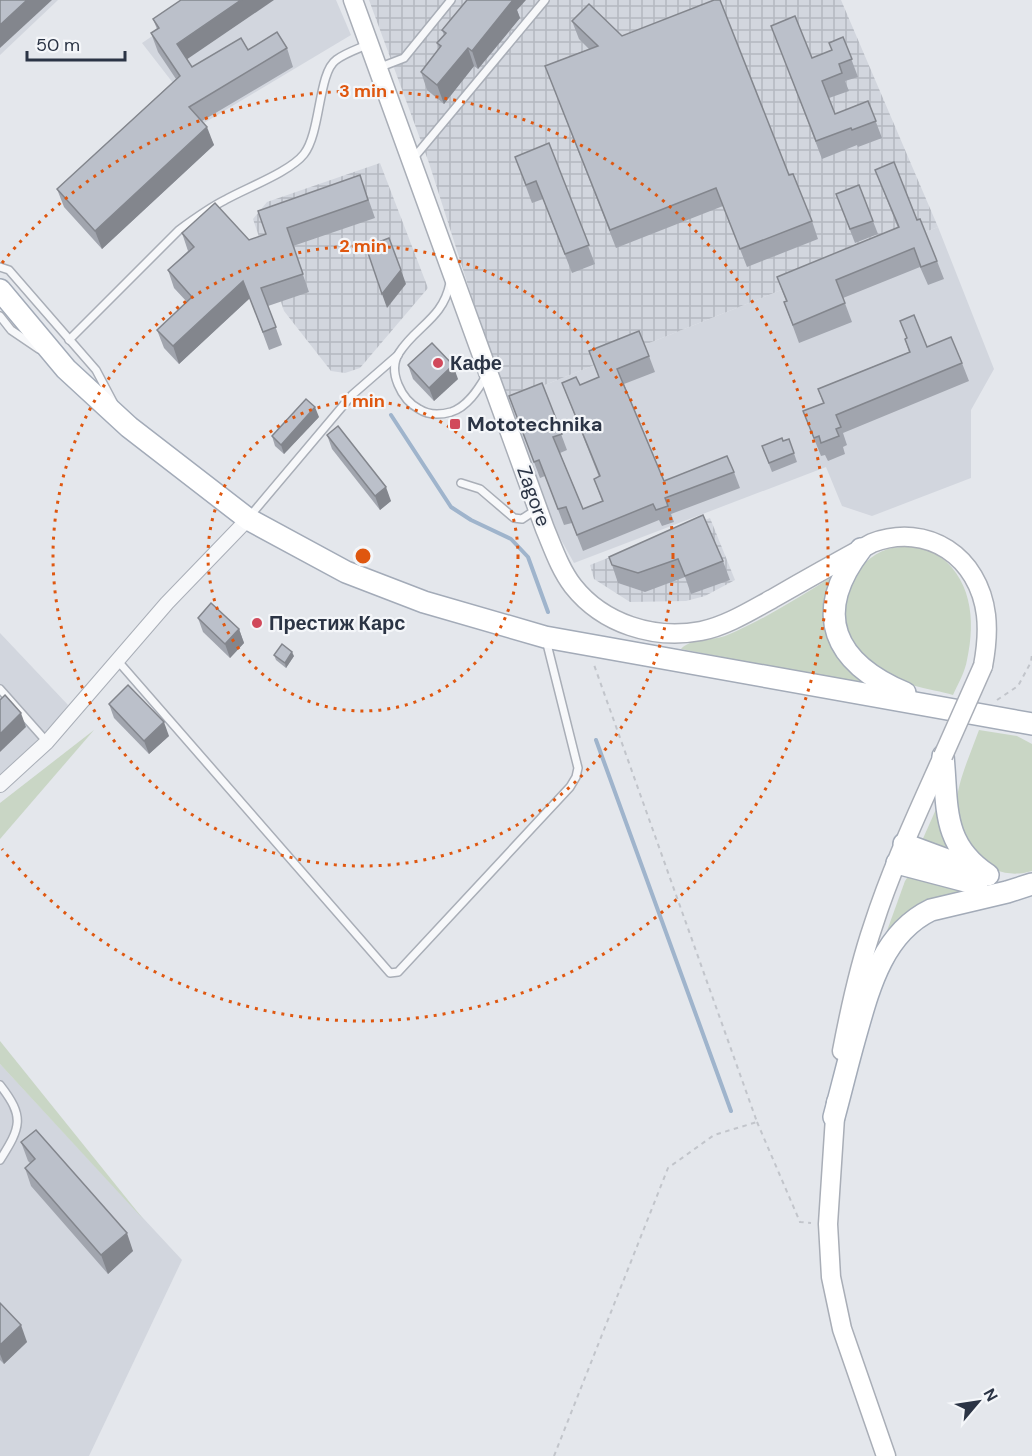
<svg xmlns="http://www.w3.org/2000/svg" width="1032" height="1456" viewBox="0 0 1032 1456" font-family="'DM Sans',sans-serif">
	<defs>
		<pattern id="industrial-grid" width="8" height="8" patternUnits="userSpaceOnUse" patternTransform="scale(1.5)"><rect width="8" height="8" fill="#d2d6de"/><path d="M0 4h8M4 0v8" fill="none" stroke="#b4b8c0"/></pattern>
	</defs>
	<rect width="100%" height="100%" fill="#e4e7ec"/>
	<g fill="#d2d6de">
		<polygon points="0,0 58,0 0,55"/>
		<polygon points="206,0 336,0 351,35 204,123 142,43"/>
		<polygon points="938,227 994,369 971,410 971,478 872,516 842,506 826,467 574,563 550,520 505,401"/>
		<polygon points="0,633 68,705 45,735 0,779"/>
		<polygon points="0,1064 182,1260 89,1456 0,1456"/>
	</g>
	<g fill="url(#industrial-grid)">
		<polygon points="369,0 841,0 938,227 505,401 429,163"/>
		<polygon points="380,163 428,288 360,368 345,373 331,371 284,311 253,219 267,202"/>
		<polygon points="710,518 735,580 705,596 686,601 630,602 594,579 590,565"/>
	</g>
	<g fill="#c9d6c5">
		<path d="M910 546C917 548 927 549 933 552 972 575 976 620 967 660 965 672 958 684 953 695 933 689 889 683 875 670 868 665 848 643 845 635 833 603 855 559 888 549 895 547 903 547 910 546Z"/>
		<path d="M835 575 828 607 869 681 865 685 681 649C691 638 711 641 725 636 764 620 799 597 835 575Z"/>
		<polygon points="94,730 0,839 0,803"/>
		<path d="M979 730 1017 736 1032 744V871C996 882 969 857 960 824 958 818 956 812 956 806 958 780 970 755 979 730Z"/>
		<polygon points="941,798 962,860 921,843"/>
		<polygon points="909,875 982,892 879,953 905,881"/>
		<polygon points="0,1041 144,1220 0,1064"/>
	</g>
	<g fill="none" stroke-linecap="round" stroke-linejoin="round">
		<g stroke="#9fb4cc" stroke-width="4">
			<polyline points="391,415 451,507 471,520 511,539 528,557 548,612"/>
			<polyline points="596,740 731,1111"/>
		</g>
		<g stroke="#a9aeb7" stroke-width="10">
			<g id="lane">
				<polyline points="378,68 404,58 451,0"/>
				<polyline points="412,160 545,0"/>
				<polyline points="0,267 9,270 96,370 113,402"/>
				<path d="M450 283C443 319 416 326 399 353 387 372 402 400 419 409 428 415 440 415 451 412 467 407 478 390 486 376"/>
				<polyline points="0,316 11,330 39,349"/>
				<path d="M69 340 179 230C194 219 209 208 225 200 246 188 290 172 304 154 321 132 318 73 336 60 345 53 358 49 369 44"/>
				<polyline points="461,483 480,489 514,518 522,519 537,509"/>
				<polyline points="250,516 352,395 398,355"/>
				<polyline points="117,660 390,973 398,972 570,787 576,777 578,768 546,640"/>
				<polyline points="0,689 47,742"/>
				<path d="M0 1085C25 1117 21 1127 0 1160"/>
			</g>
		</g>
		<g stroke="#a9aeb7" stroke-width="16">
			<polyline id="street" points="0,785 47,742 167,603 248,519"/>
		</g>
		<g stroke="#a9aeb7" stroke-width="21">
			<g id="secondary">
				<path d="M353 0 545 529C553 548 560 569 573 586 603 624 654 640 701 631 726 626 750 611 772 599 805 580 839 561 872 543 928 522 979 557 986 615 988 632 986 650 983 666"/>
				<path d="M842 1051C850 1009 859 967 873 926 892 867 918 812 943 756"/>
				<polyline points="836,1102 828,1224 831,1277 842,1329 886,1456"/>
			</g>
		</g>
		<g stroke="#a3abb8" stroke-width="24">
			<g id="primary">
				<polyline points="0,290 66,369 129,427 248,519 346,572 424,602 545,637 1032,724"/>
				<path d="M861 549C811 614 834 663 905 693"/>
				<path d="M943 756C948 806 941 844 988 875"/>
				<polyline points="904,844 977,871"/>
				<polyline points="897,863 977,884"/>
				<path d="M834 1117C841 1091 847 1066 854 1041 868 992 881 934 931 910L1007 892 1032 884"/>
			</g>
		</g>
		<g stroke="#c2c5cb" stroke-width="2" stroke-dasharray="4.5 4.5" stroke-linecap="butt">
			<polyline points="997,700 1018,686 1031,662 1032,654"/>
			<polyline points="757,1122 800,1222 811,1223"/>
			<polyline points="554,1456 668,1168 714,1135 757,1122 593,662"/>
		</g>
		<use href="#lane" stroke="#f7f8fa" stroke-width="7"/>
		<use href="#street" stroke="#f7f8fa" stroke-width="14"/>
		<use href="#secondary" stroke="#fff" stroke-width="18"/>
		<use href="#primary" stroke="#fff" stroke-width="21"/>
		<g stroke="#a9aeb7" stroke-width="21" stroke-linecap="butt">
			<polyline id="secondary-bridge" points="943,756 983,666"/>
		</g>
		<use href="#secondary-bridge" stroke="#fff" stroke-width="18"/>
	</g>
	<g fill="#a1a5ae">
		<polygon points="517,10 520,18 478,69 474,66 444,104 427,90 421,72 439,49 437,43 444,35 442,30"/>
		<polygon points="153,19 187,60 192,67 248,50 287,48 293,67 202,121 214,145 102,249 64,207 57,189 176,79 158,52 151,33 157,29"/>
		<polygon points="572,21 622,36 789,175 812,221 818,239 747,267 723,206 616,248 545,66 589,49 579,39"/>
		<polygon points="843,37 858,77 845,81 849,91 829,98 835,114 868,101 882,138 858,147 857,145 822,159 778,43 812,58 832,50"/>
		<polygon points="549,143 595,264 572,273 543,199 532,203 515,157"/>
		<polygon points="875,170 917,220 937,261 944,279 928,285 920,267 843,298 852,322 799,343 784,302 786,301 777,277 898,228"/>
		<polygon points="360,175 375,218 293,246 309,292 268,306 282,345 269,350 250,298 179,364 164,348 157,330 187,302 174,288 168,270 188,251 182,233 249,240 266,234"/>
		<polygon points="859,185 878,234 855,243 836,194"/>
		<polygon points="900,321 927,347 962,363 969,381 843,433 847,445 843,447 845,454 828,461 825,455 821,456 803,411 823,403 818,389 909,352 905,339 907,338"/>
		<polygon points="589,351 649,356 655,372 624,384 664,481 734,472 740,488 671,514 674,522 662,526 659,520 583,551 572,523 564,525 545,476 540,478 509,396 542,383 567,450 560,453 583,509 602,501 594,479 599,477 562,383 580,385 599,377"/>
		<polygon points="408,365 458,379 434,401 413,379"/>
		<polygon points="319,417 284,454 275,446 272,436"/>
		<polygon points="327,435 391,501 380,510 332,449"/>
		<polygon points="789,439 797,462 772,472 762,446"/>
		<polygon points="703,515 723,561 730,580 691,594 685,577 645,592 618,583 612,565"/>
		<polygon points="198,618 239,629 244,643 230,658 203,632"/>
		<polygon points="274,655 294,656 286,668 276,660"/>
		<polygon points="109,704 169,736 149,754 114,718"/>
		<polygon points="21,1142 133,1251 108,1274 31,1186 25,1168 30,1163 28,1161"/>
		<polygon points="0,1303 27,1342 4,1364 0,1360"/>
	</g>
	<g fill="#83868d">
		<polygon points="27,0 52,0 0,48 0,25"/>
		<polygon points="241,0 274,0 183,62 177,44"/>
		<polygon points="510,0 526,0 517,10 520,18 478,69 472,51"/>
		<polygon points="468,48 474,66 444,104 437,85"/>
		<polygon points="207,127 214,145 102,249 95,231"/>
		<polygon points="401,270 406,284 387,308 382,294"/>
		<polygon points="243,281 250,298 179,364 173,346"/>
		<polygon points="453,365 458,379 434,401 429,388"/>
		<polygon points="315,407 319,417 284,454 281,445"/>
		<polygon points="386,487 391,501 380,510 375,496"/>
		<polygon points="239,629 244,643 230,658 225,644"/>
		<polygon points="292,652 294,656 286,668 285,663"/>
		<polygon points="21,713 26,727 0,752 0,734"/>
		<polygon points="164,722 169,736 149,754 144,741"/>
		<polygon points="127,1233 133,1251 108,1274 101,1255"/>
		<polygon points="21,1325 27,1342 4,1364 0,1354 0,1345"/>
	</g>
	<g fill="#bbc0ca" stroke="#83868d" stroke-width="1.5">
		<polygon points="0,0 27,0 0,25"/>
		<polygon points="181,0 241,0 177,44 192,67 241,38 248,50 277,32 287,48 189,107 207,127 95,231 57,189 180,76 151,33 159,28 153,19"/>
		<polygon points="467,0 513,0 472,51 468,48 437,85 421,72 441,46 437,43 446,33 442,30"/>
		<polygon points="714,0 720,0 789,175 793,174 812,221 740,249 716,188 610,230 545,66 598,46 572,21 589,4 622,36"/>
		<polygon points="795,16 812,58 832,50 829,43 843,37 852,59 839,64 842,73 822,81 835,114 868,101 876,121 852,130 851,128 816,141 771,26"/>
		<polygon points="549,143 589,245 565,254 536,181 526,185 515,157"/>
		<polygon points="894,162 917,220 920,219 937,261 921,267 914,248 836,280 845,303 793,325 784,302 787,301 777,277 899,227 875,170"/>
		<polygon points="360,175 368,200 287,228 303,274 261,288 276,327 263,332 243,281 173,346 157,330 192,297 168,270 194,247 182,233 215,203 249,240 266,234 258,211"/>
		<polygon points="859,185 873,221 850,229 836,194"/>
		<polygon points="389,238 401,270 382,294 366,247"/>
		<polygon points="914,315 927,347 951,337 962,363 836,415 841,427 836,429 839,436 821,443 819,436 814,438 803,411 824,403 818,389 910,352 905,339 907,338 900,321"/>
		<polygon points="639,331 649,356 617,369 664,481 727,456 734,472 665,498 668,506 656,510 653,504 577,535 566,507 558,509 539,460 534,462 509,396 542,383 562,434 553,437 583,509 603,501 594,479 600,476 562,383 576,377 580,385 599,377 589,351"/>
		<polygon points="432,343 453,365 429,388 408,365"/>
		<polygon points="306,399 315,407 281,445 272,436"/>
		<polygon points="338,426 386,487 375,496 327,435"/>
		<polygon points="782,438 783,441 789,439 794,453 769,463 762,446"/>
		<polygon points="703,515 723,561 685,576 678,559 638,573 612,565 609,557"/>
		<polygon points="211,603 239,629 225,644 198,618"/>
		<polygon points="282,644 292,652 285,663 274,655"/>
		<polygon points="128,685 164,722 144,741 109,704"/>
		<polygon points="5,695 21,713 0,734 0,700"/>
		<polygon points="36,1130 127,1233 101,1255 25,1168 35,1159 21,1142"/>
		<polygon points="0,1303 21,1325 0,1345"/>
	</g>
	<g fill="none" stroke="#df570f" stroke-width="3" stroke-dasharray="3 6">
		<circle cx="363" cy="556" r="155"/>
		<circle cx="363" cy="556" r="310"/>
		<path d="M2 263A465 465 0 1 1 2 849"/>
	</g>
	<g fill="#d1495b" stroke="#f4f6f9" stroke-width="2">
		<circle cx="438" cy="363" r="6"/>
		<rect x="449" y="418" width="12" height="12" rx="3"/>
		<circle cx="257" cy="623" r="6"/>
	</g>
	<g text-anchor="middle" stroke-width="4.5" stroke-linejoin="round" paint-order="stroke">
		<g font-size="20" font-weight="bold" fill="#2b3445" stroke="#f4f6f9" text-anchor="start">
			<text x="450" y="370">Кафе</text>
			<text x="467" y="431">Mototechnika</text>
			<text x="269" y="630">Престиж Карс</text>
		</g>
		<g font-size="20" fill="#2b3445" stroke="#f4f6f9">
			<text transform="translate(534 496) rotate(70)" y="7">Zagore</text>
		</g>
	</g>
	<circle cx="363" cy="556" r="9" fill="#df570f" stroke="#f4f6f9" stroke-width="3"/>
	<g font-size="18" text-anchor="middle" font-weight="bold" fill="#df570f" stroke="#f4f6f9" stroke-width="4.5" stroke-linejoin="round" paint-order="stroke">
		<text x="363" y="97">3 min</text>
		<text x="363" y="252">2 min</text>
		<text x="363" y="407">1 min</text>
	</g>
	<g transform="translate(978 1402) rotate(61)" stroke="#f4f6f9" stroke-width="4.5" paint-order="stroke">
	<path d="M0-4.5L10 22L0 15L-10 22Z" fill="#2b3445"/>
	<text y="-9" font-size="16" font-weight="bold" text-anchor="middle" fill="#2b3445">N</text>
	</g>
	<path d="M27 51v9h98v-9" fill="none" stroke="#2b3445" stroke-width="3"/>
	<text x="36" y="51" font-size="18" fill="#2b3445" stroke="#f4f6f9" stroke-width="4.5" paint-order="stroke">50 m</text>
</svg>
